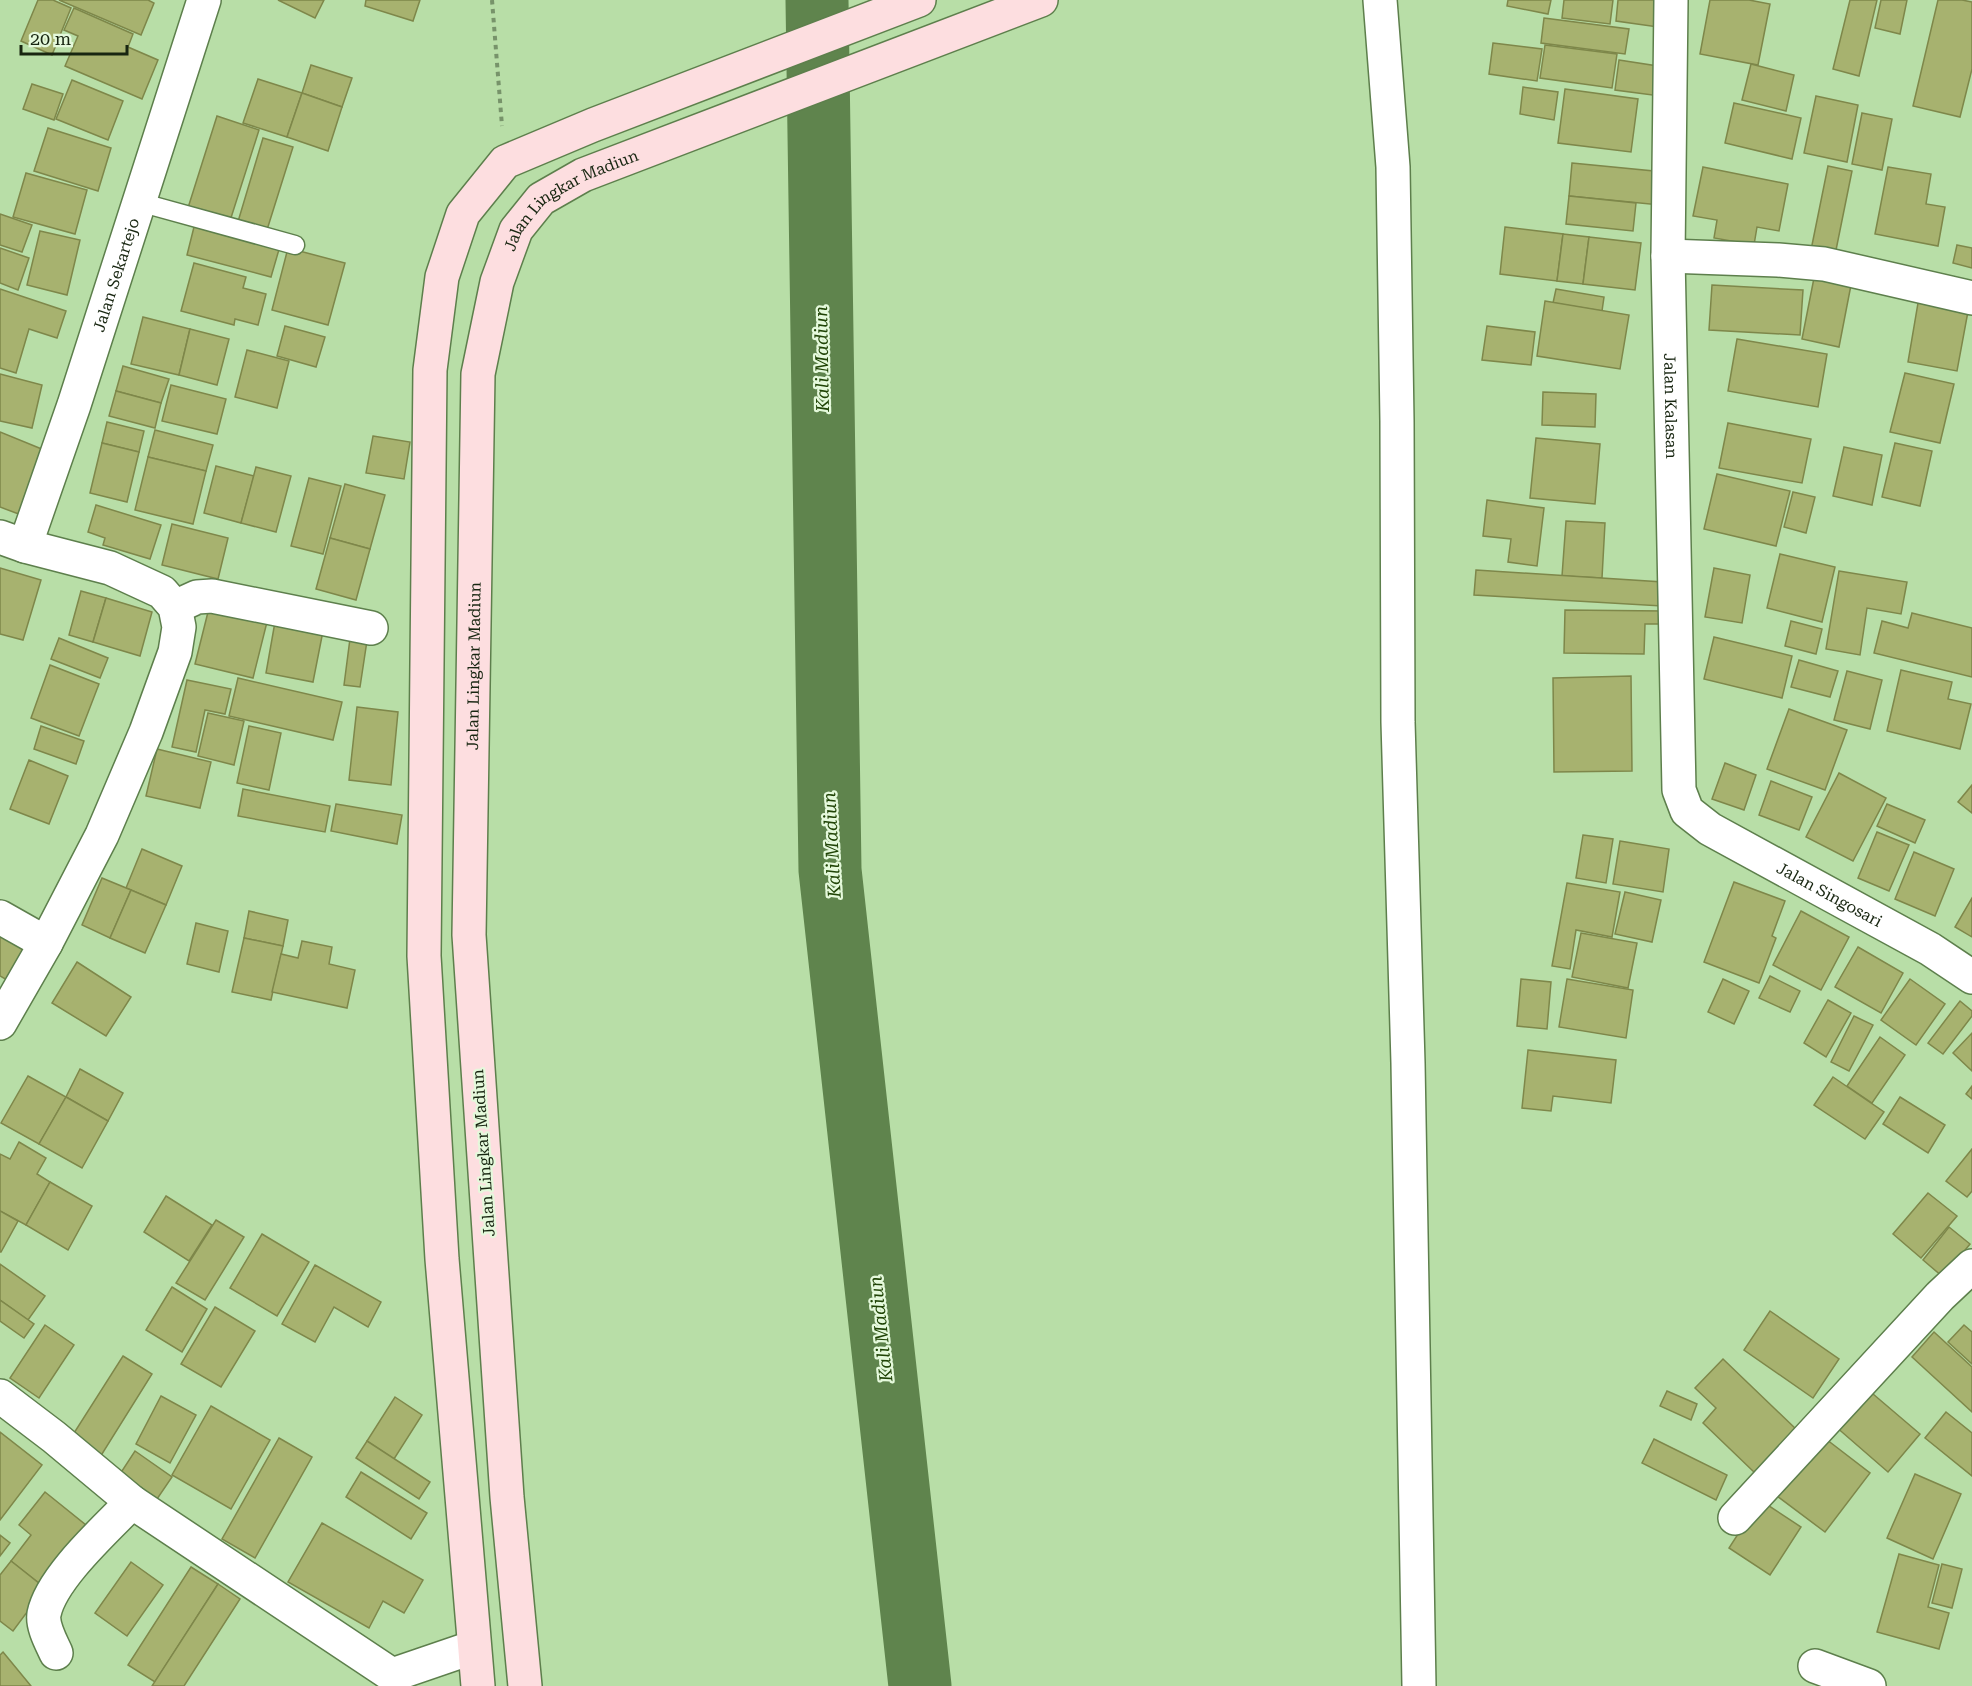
<svg xmlns="http://www.w3.org/2000/svg" width="1972" height="1686" viewBox="0 0 1972 1686" font-family="'Roboto Serif',serif">
	<rect width="100%" height="100%" fill="#b8dea7"/>
	<g fill="none" stroke-linecap="round" stroke-linejoin="round">
		<polyline stroke="#5f844d" stroke-width="63" points="817,0 830,870 920,1686"/>
	</g>
	<g fill="#a7b26f" stroke="#7e874a" stroke-width="1.5">
		<polygon points="38,0 53,0 71,8 52,55 21,41"/>
		<polygon points="59,0 148,0 154,3 141,35"/>
		<polygon points="278,0 324,0 315,18"/>
		<polygon points="366,0 420,0 413,21 365,6"/>
		<polygon points="1508,0 1551,0 1548,14 1507,6"/>
		<polygon points="1564,0 1613,0 1610,24 1562,18"/>
		<polygon points="1618,0 1669,0 1665,28 1616,21"/>
		<polygon points="1710,0 1749,0 1770,4 1758,65 1700,54"/>
		<polygon points="1850,0 1877,0 1859,76 1833,69"/>
		<polygon points="1881,0 1907,0 1900,34 1875,28"/>
		<polygon points="1938,0 1962,0 1972,2 1972,69 1960,117 1913,106"/>
		<polygon points="74,8 133,34 128,47 158,60 142,99 65,66 78,36 64,30"/>
		<polygon points="1544,18 1629,29 1625,54 1541,43"/>
		<polygon points="1493,43 1542,49 1537,81 1489,74"/>
		<polygon points="1545,45 1617,54 1612,88 1540,78"/>
		<polygon points="1619,60 1664,67 1660,96 1615,90"/>
		<polygon points="1751,64 1794,75 1786,111 1742,100"/>
		<polygon points="311,65 352,78 342,107 302,93"/>
		<polygon points="258,79 302,93 287,137 243,123"/>
		<polygon points="72,80 123,101 108,140 56,119"/>
		<polygon points="32,84 63,94 54,120 23,109"/>
		<polygon points="1523,87 1558,92 1554,120 1520,114"/>
		<polygon points="1565,89 1638,99 1631,152 1558,143"/>
		<polygon points="302,93 342,107 328,151 287,137"/>
		<polygon points="1816,96 1858,105 1847,162 1804,153"/>
		<polygon points="1734,103 1801,118 1792,159 1725,143"/>
		<polygon points="1862,113 1892,119 1882,170 1852,164"/>
		<polygon points="217,116 259,130 229,224 187,211"/>
		<polygon points="48,128 111,148 98,191 34,171"/>
		<polygon points="263,138 293,147 266,233 237,225"/>
		<polygon points="1572,163 1664,172 1660,205 1569,196"/>
		<polygon points="1828,166 1852,171 1835,255 1811,250"/>
		<polygon points="1703,167 1788,184 1779,231 1757,227 1754,245 1714,238 1717,220 1693,216"/>
		<polygon points="1888,167 1931,174 1926,204 1945,207 1938,246 1875,234"/>
		<polygon points="26,173 87,190 75,234 13,217"/>
		<polygon points="1569,196 1636,203 1633,231 1566,224"/>
		<polygon points="0,214 32,225 22,252 0,245"/>
		<polygon points="195,223 280,246 271,277 187,255"/>
		<polygon points="1505,227 1563,234 1557,281 1500,274"/>
		<polygon points="40,231 80,240 67,295 27,285"/>
		<polygon points="1563,234 1589,237 1583,284 1557,281"/>
		<polygon points="1589,237 1641,243 1635,290 1583,284"/>
		<polygon points="1957,245 1972,248 1972,268 1953,263"/>
		<polygon points="0,248 29,258 18,290 0,283"/>
		<polygon points="288,248 345,263 328,325 272,310"/>
		<polygon points="194,263 246,277 243,288 266,294 258,325 235,319 234,325 181,311"/>
		<polygon points="1814,278 1851,285 1839,347 1802,339"/>
		<polygon points="1712,285 1803,290 1800,335 1709,330"/>
		<polygon points="0,289 66,311 57,338 29,329 16,373 0,368"/>
		<polygon points="1556,289 1604,297 1602,311 1553,303"/>
		<polygon points="1919,297 1969,306 1957,371 1908,362"/>
		<polygon points="1545,301 1629,315 1620,369 1537,356"/>
		<polygon points="143,317 190,329 179,375 131,364"/>
		<polygon points="285,326 325,337 316,367 277,356"/>
		<polygon points="1487,326 1535,332 1531,365 1482,360"/>
		<polygon points="190,329 229,339 217,385 179,375"/>
		<polygon points="1737,339 1827,354 1818,407 1728,391"/>
		<polygon points="247,350 289,361 277,408 235,397"/>
		<polygon points="123,366 169,379 161,403 116,391"/>
		<polygon points="1905,373 1954,384 1940,443 1890,432"/>
		<polygon points="0,374 42,385 32,428 0,421"/>
		<polygon points="171,385 226,399 217,434 162,421"/>
		<polygon points="116,391 161,403 155,428 109,416"/>
		<polygon points="1543,392 1596,394 1595,427 1542,425"/>
		<polygon points="107,422 144,431 139,452 102,443"/>
		<polygon points="1728,423 1811,439 1802,483 1719,468"/>
		<polygon points="155,430 213,445 206,471 148,457"/>
		<polygon points="0,432 49,452 24,516 0,507"/>
		<polygon points="373,436 410,442 404,479 366,473"/>
		<polygon points="1536,438 1600,444 1595,504 1530,498"/>
		<polygon points="102,443 139,452 127,502 90,493"/>
		<polygon points="1895,443 1932,451 1920,506 1882,497"/>
		<polygon points="1844,447 1882,455 1872,505 1833,496"/>
		<polygon points="148,457 206,471 193,524 135,510"/>
		<polygon points="216,466 254,476 241,523 204,513"/>
		<polygon points="256,467 291,476 276,532 241,523"/>
		<polygon points="1717,474 1790,491 1776,546 1704,529"/>
		<polygon points="309,478 341,486 323,554 291,546"/>
		<polygon points="345,484 385,495 370,549 330,538"/>
		<polygon points="1793,492 1815,497 1806,533 1784,527"/>
		<polygon points="1487,500 1544,508 1537,566 1508,562 1511,539 1483,536"/>
		<polygon points="96,505 161,525 150,559 103,545 105,538 88,532"/>
		<polygon points="1566,521 1605,523 1602,578 1562,576"/>
		<polygon points="172,524 228,538 218,579 162,565"/>
		<polygon points="330,538 370,549 356,600 316,589"/>
		<polygon points="1780,554 1835,567 1822,622 1767,608"/>
		<polygon points="0,568 41,580 23,640 0,634"/>
		<polygon points="1714,568 1750,575 1742,623 1705,617"/>
		<polygon points="1476,570 1663,582 1662,606 1474,595"/>
		<polygon points="1839,571 1907,582 1901,614 1867,608 1860,655 1826,649"/>
		<polygon points="81,591 106,598 93,642 69,635"/>
		<polygon points="212,596 270,610 253,678 195,664"/>
		<polygon points="106,598 152,612 140,656 93,642"/>
		<polygon points="1565,610 1664,611 1664,624 1645,624 1644,654 1564,653"/>
		<polygon points="1912,613 1972,628 1972,677 1874,653 1882,621 1908,628"/>
		<polygon points="1791,621 1822,629 1816,654 1785,646"/>
		<polygon points="275,622 323,631 313,682 266,673"/>
		<polygon points="351,631 368,634 360,687 344,685"/>
		<polygon points="1714,637 1792,656 1782,698 1704,679"/>
		<polygon points="59,638 108,658 100,678 51,659"/>
		<polygon points="1799,660 1838,671 1830,697 1791,687"/>
		<polygon points="50,665 99,684 79,736 31,718"/>
		<polygon points="1901,670 1952,682 1948,699 1971,704 1960,749 1887,731"/>
		<polygon points="1847,671 1882,680 1870,729 1834,720"/>
		<polygon points="1631,676 1632,771 1554,772 1553,678"/>
		<polygon points="238,678 342,702 333,740 229,716"/>
		<polygon points="187,680 231,689 225,714 205,710 196,752 172,747"/>
		<polygon points="357,707 398,712 391,785 349,780"/>
		<polygon points="1789,709 1847,730 1825,790 1767,769"/>
		<polygon points="208,713 244,721 234,765 198,756"/>
		<polygon points="41,726 84,741 76,764 34,749"/>
		<polygon points="249,726 281,733 269,790 237,783"/>
		<polygon points="157,749 211,762 200,808 146,796"/>
		<polygon points="29,760 68,776 49,824 10,809"/>
		<polygon points="1725,763 1756,775 1744,810 1712,799"/>
		<polygon points="1839,773 1886,798 1853,861 1806,837"/>
		<polygon points="1771,781 1812,797 1799,830 1759,815"/>
		<polygon points="1972,785 1972,813 1958,802"/>
		<polygon points="243,789 330,806 325,832 238,816"/>
		<polygon points="336,804 402,815 397,844 331,831"/>
		<polygon points="1887,804 1925,820 1915,843 1877,826"/>
		<polygon points="1877,832 1909,845 1889,891 1858,878"/>
		<polygon points="1583,835 1613,839 1606,883 1576,878"/>
		<polygon points="1620,841 1669,849 1663,892 1613,884"/>
		<polygon points="142,849 182,866 166,905 126,888"/>
		<polygon points="1914,852 1954,869 1935,916 1895,899"/>
		<polygon points="102,878 131,890 110,938 82,925"/>
		<polygon points="1734,882 1785,901 1772,936 1776,938 1759,983 1704,962"/>
		<polygon points="1567,883 1620,892 1612,937 1576,930 1570,969 1552,966"/>
		<polygon points="131,890 166,905 145,953 110,938"/>
		<polygon points="1625,892 1661,900 1652,942 1615,934"/>
		<polygon points="1972,898 1972,937 1955,927"/>
		<polygon points="249,911 288,920 283,946 244,938"/>
		<polygon points="1801,911 1849,937 1821,990 1773,965"/>
		<polygon points="0,922 31,941 7,980 0,976"/>
		<polygon points="196,923 228,931 219,972 187,964"/>
		<polygon points="1581,933 1637,943 1628,988 1572,977"/>
		<polygon points="244,938 283,946 271,1000 232,992"/>
		<polygon points="302,941 332,947 329,964 355,970 347,1008 272,992 281,954 298,958"/>
		<polygon points="1858,947 1903,973 1881,1013 1835,987"/>
		<polygon points="77,962 131,997 106,1036 52,1003"/>
		<polygon points="1770,976 1800,991 1790,1012 1759,998"/>
		<polygon points="1521,979 1551,982 1547,1029 1517,1026"/>
		<polygon points="1567,979 1633,990 1626,1038 1559,1027"/>
		<polygon points="1723,979 1749,991 1734,1024 1708,1012"/>
		<polygon points="1910,979 1945,1004 1916,1045 1881,1020"/>
		<polygon points="1828,1000 1851,1013 1826,1057 1804,1043"/>
		<polygon points="1960,1001 1972,1011 1972,1016 1943,1054 1928,1043"/>
		<polygon points="1854,1016 1873,1025 1849,1071 1831,1062"/>
		<polygon points="1972,1033 1972,1071 1953,1053"/>
		<polygon points="1880,1037 1905,1055 1872,1103 1847,1086"/>
		<polygon points="1528,1050 1616,1060 1611,1103 1553,1096 1551,1111 1522,1108"/>
		<polygon points="80,1069 123,1093 108,1121 66,1097"/>
		<polygon points="28,1076 66,1097 39,1144 1,1123"/>
		<polygon points="1833,1077 1884,1112 1865,1139 1814,1105"/>
		<polygon points="1972,1086 1972,1099 1966,1094"/>
		<polygon points="66,1097 108,1121 82,1168 39,1144"/>
		<polygon points="1900,1097 1945,1125 1928,1153 1883,1124"/>
		<polygon points="19,1142 46,1158 37,1174 50,1182 26,1225 0,1211 0,1154 10,1159"/>
		<polygon points="1972,1149 1972,1191 1967,1197 1946,1181"/>
		<polygon points="50,1182 92,1206 68,1250 26,1225"/>
		<polygon points="1928,1193 1957,1216 1921,1258 1893,1234"/>
		<polygon points="166,1196 212,1225 189,1261 144,1232"/>
		<polygon points="0,1211 18,1221 1,1252 0,1252"/>
		<polygon points="216,1220 244,1237 205,1300 176,1283"/>
		<polygon points="1949,1227 1970,1244 1943,1277 1923,1260"/>
		<polygon points="262,1234 309,1262 277,1316 230,1288"/>
		<polygon points="0,1264 45,1296 28,1320 0,1300"/>
		<polygon points="315,1265 381,1302 368,1327 334,1307 315,1342 282,1324"/>
		<polygon points="172,1287 207,1309 182,1352 146,1330"/>
		<polygon points="0,1300 34,1324 24,1338 0,1321"/>
		<polygon points="215,1307 255,1331 221,1387 181,1364"/>
		<polygon points="1770,1311 1839,1359 1813,1398 1744,1350"/>
		<polygon points="45,1325 74,1345 39,1398 10,1378"/>
		<polygon points="1964,1325 1972,1332 1972,1364 1948,1342"/>
		<polygon points="1934,1332 1972,1367 1972,1412 1912,1357"/>
		<polygon points="123,1356 152,1374 97,1462 67,1444"/>
		<polygon points="1723,1359 1797,1430 1756,1474 1703,1423 1716,1408 1695,1388"/>
		<polygon points="1866,1388 1920,1434 1888,1472 1835,1426"/>
		<polygon points="1667,1391 1697,1404 1691,1420 1660,1406"/>
		<polygon points="161,1396 196,1415 170,1463 136,1444"/>
		<polygon points="395,1397 422,1415 394,1459 367,1441"/>
		<polygon points="211,1406 270,1440 231,1509 172,1475"/>
		<polygon points="1946,1412 1972,1433 1972,1476 1925,1438"/>
		<polygon points="0,1432 42,1465 0,1520"/>
		<polygon points="1822,1436 1870,1473 1825,1532 1777,1496"/>
		<polygon points="279,1438 312,1457 255,1558 222,1539"/>
		<polygon points="1654,1439 1727,1475 1716,1500 1642,1463"/>
		<polygon points="367,1441 430,1482 419,1499 356,1458"/>
		<polygon points="135,1451 172,1477 155,1502 118,1477"/>
		<polygon points="361,1472 427,1513 411,1539 346,1497"/>
		<polygon points="1915,1474 1961,1494 1933,1559 1887,1538"/>
		<polygon points="45,1492 91,1529 45,1588 11,1561 31,1535 19,1525"/>
		<polygon points="1760,1500 1801,1527 1770,1575 1729,1548"/>
		<polygon points="322,1523 423,1580 404,1613 383,1601 369,1628 288,1582"/>
		<polygon points="0,1535 10,1543 0,1556"/>
		<polygon points="1899,1554 1939,1565 1928,1607 1949,1613 1939,1649 1877,1632"/>
		<polygon points="11,1561 45,1588 13,1631 0,1621 0,1575"/>
		<polygon points="131,1562 163,1585 127,1636 95,1613"/>
		<polygon points="1942,1564 1962,1569 1952,1608 1932,1603"/>
		<polygon points="191,1567 218,1584 155,1682 128,1665"/>
		<polygon points="218,1584 240,1599 184,1686 152,1686"/>
		<polygon points="3,1652 31,1686 0,1686 0,1655"/>
	</g>
	<g fill="none" stroke-linecap="round" stroke-linejoin="round">
		<g stroke="#5d7f4c" stroke-width="21">
			<polyline id="lane" points="139,202 295,245"/>
		</g>
		<g stroke="#5d7f4c" stroke-width="36">
			<g id="street">
				<polyline points="1380,0 1393,167 1397,421 1398,722 1408,1063 1419,1686"/>
				<path id="s1" d="M1671 0 1668 256 1679 790 1687 811 1710 829 1930 949 1972 977"/>
				<polyline points="1668,256 1778,260 1824,264 1972,298"/>
				<polyline points="0,537 25,546 110,568 162,592 175,607 179,627 175,652 146,732 102,835 46,943 0,1023"/>
				<path id="s2" d="M25 546 74 405 204 0"/>
				<polyline points="175,607 197,597 212,596 371,628"/>
				<polyline points="0,917 46,943"/>
				<polyline points="0,1396 54,1437 132,1502 392,1675"/>
				<polyline points="1735,1518 1940,1296 1972,1266"/>
				<path d="M56 1653C51 1642 42 1626 44 1614 51 1578 106 1529 132 1502"/>
				<polyline points="1815,1666 1869,1686"/>
				<polyline points="392,1675 474,1647"/>
			</g>
		</g>
		<g stroke="#5d7f4c" stroke-width="36">
			<g id="secondary">
				<polyline points="478,1686 442,1259 424,956 430,370 442,277 463,214 505,162 593,125 919,0"/>
				<path id="s3" d="M525 1686 507 1497 469 935 478 374 497 282 516 230 541 199 583 175 1041 0"/>
			</g>
		</g>
		<polyline stroke="#77936a" stroke-width="4" stroke-dasharray="4.5 4.5" stroke-linecap="butt" points="492,0 502,126"/>
		<use href="#lane" stroke="#fff" stroke-width="18"/>
		<use href="#street" stroke="#fff" stroke-width="33"/>
		<use href="#secondary" stroke="#fddee0" stroke-width="33"/>
	</g>
	<g text-anchor="middle" stroke-width="4.5" stroke-linejoin="round" paint-order="stroke">
		<g font-size="16" fill="#182611" stroke="#e5f9dc">
			<text dy="6" stroke="none"><textPath href="#s3" startOffset="1526">Jalan Lingkar Madiun</textPath></text>
			<text dy="6" stroke="none"><textPath href="#s2" startOffset="286">Jalan Sekartejo</textPath></text>
			<text dy="6" stroke="none"><textPath href="#s1" startOffset="406">Jalan Kalasan</textPath></text>
			<text dy="6" stroke="none"><textPath href="#s3" startOffset="1022">Jalan Lingkar Madiun</textPath></text>
			<text dy="6" stroke="none"><textPath href="#s1" startOffset="978">Jalan Singosari</textPath></text>
			<text transform="translate(483 1153) rotate(-94)" y="6">Jalan Lingkar Madiun</text>
		</g>
		<g font-size="18" font-style="italic" fill="#1f4305" stroke="#e5f9dc">
			<text transform="translate(822 359) rotate(-91)" y="6">Kali Madiun</text>
			<text transform="translate(832 845) rotate(-93)" y="6">Kali Madiun</text>
			<text transform="translate(881 1329) rotate(-96)" y="6">Kali Madiun</text>
		</g>
	</g>
	<path d="M21 45v9h106v-9" fill="none" stroke="#182611" stroke-width="3"/>
	<text x="30" y="45" font-size="18" fill="#182611" stroke="#e5f9dc" stroke-width="4.5" paint-order="stroke">20 m</text>
</svg>
